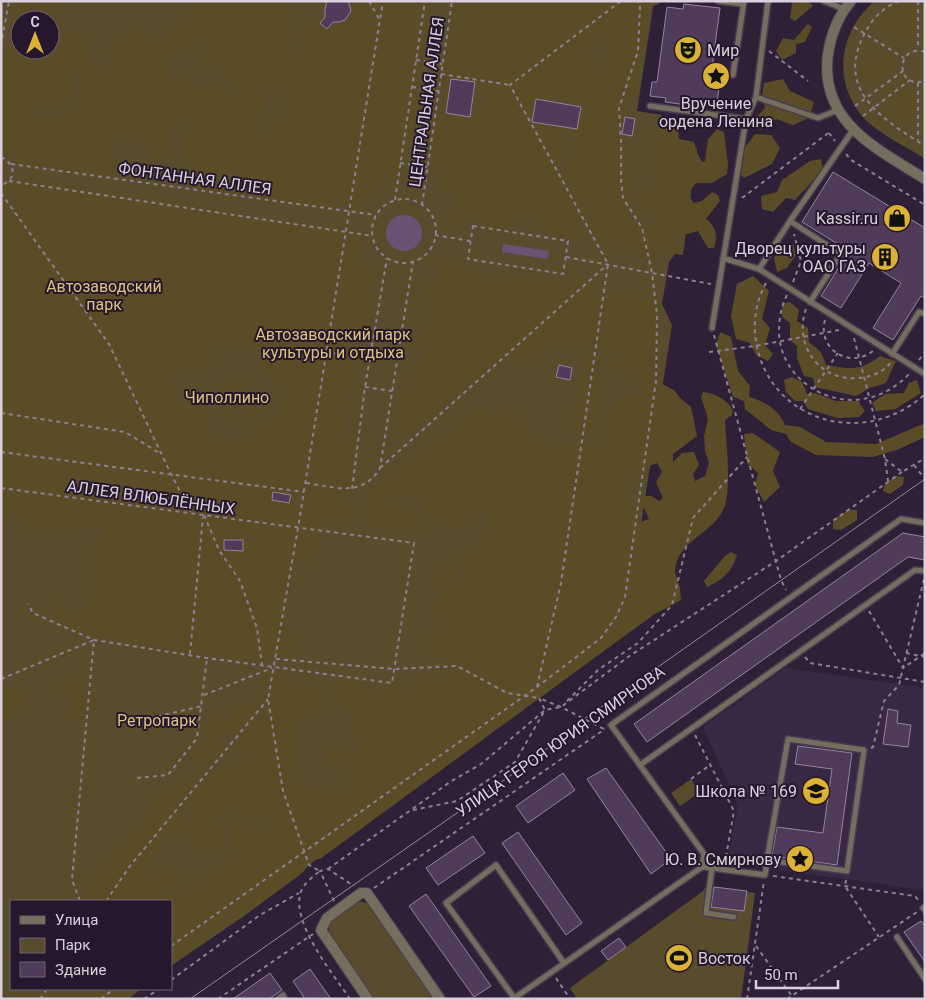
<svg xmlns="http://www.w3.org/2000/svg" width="926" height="1000" viewBox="0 0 926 1000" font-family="Roboto,sans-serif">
	<rect width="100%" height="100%" fill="#302037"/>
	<polygon fill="#3a2744" points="786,668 925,688 925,890 769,869 769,867 758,866 727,863 738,805 703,727"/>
	<g fill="#584c2d" fill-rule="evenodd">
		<path d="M1 1H654L637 111 662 115 658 141 697 148 683 255 675 254 669 262 662 304 672 325 632 582 653 615 309 865 302 873 241 918 171 966V901H11V989H141L128 999H1ZM20 20H50V50H20Z"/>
		<path d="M875 1H925V159C907 147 885 137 869 123 832 88 836 33 875 1Z"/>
		<polygon points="691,779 700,792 680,806 671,793"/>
		<polygon points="706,886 755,893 741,999 577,999 570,988 703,891"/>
		<polygon points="357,901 371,904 437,999 374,999 328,934 330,921"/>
	</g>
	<g fill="#5a4c26" fill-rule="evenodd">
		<path d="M15 1H55L60 5C53 16 50 27 53 39L78 32 88 44 92 70 116 63 109 54 122 36 132 30 160 41 166 39V33L198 9 199 1H282L289 9 287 26 295 32 292 41 300 58 303 56C301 49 301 43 298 36L302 23 308 21 319 30 351 23 358 31 361 32 354 20 360 1H431L425 49 419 56 415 70 419 81 417 88 422 105 420 113 415 118C410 139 412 159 395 175V179L388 184 382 180 377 184 380 191 375 197 367 195 361 201 362 213 359 214 352 213 349 199 336 201 331 209 183 185 179 182 181 175 189 176 194 169 186 162 182 142 184 134 190 130V122L178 117 170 130V149L157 164 153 163 151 148 119 133C105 142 113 160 114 172L110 177 13 162 4 156 1 148V65L6 55ZM20 20H50V50H20ZM202 41 212 43C204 49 201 52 201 62L208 67 223 60H229L226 74 237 87 238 94 208 87 186 92 192 83 187 75 180 76 176 83 172 80 167 59ZM74 66 83 76 82 98 75 109 68 114 45 118 32 114 25 103 29 101 45 109 54 108 76 92 72 83ZM264 90 278 91 285 104 283 118 268 127 267 139 264 142 251 118 268 104 263 97Z"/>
		<path d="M453 1H659V4L652 6 647 41 644 42 635 75 639 90 637 100 624 110 619 128 627 158 630 188 634 189 636 204 631 205C631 222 634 228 653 227L659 219 657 211 650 207H642L645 192 649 186H658L653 164 654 132 664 124 678 129 679 139 694 142 697 152 702 162 705 161 708 139 717 129 724 132 728 165 727 174 712 183H696L687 194 694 203 702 201 712 192 718 195 720 201 706 219C716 226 718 236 714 248H708L698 231 680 236 675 241 680 251 675 254 667 247 651 257H642C634 247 629 242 616 243L613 250 606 249 593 229 591 222 597 213 595 206 583 198 590 211 575 223 585 232V237L572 239 545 233 534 216C519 214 509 221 501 232L487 231 486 219 464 216 465 227 463 230H457L450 223 449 216 458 209V204L454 190 444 193 440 188 442 178C439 174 435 170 433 165 427 152 435 137 428 126L430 122 439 117 443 100 445 40 454 33ZM600 35 611 53 607 61 606 72 595 63 586 59 590 38ZM459 83 483 88 487 102 473 115 461 114ZM548 98 566 99 578 106 575 139 576 160 568 159 564 177 571 186 564 196 555 171 565 135 563 127 543 104Z"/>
		<polygon points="799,1 808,1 813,6 795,21 790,18 792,3"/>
		<path d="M908 1 914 2V35L906 41H897C892 33 888 29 878 29L875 22 880 16 893 7 905 12V4Z"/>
		<polygon points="808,24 812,27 805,42 796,44 796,53 782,60 776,51 783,38 794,40"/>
		<polygon points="889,54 894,58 892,63 895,68 891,73 871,86 863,84 864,75 860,72 861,63 865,61 870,61 876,55"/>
		<polygon points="783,79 790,91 814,102 809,118 793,125 776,119 761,130 753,121 765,108 762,97 764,83"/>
		<polygon points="908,89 915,95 912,122 907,125 896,121 892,107 884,112 883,107 901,91"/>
		<polygon points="875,116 880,118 884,124 879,128 872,125 871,119"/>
		<polygon points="755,134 771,135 780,148 772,164 744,178 738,171 743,150"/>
		<polygon points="821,159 823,170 795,200 786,198 773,212 762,209 761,196 777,192 782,180 810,161"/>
		<path d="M12 181 40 182 355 232 361 236 363 244 358 248 357 265 367 266 373 276 371 289 375 298 374 302 368 306 373 316 364 354 356 357 351 356 348 361V370L364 386 362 390 343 394 349 401 345 434 348 444 351 434H357L352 489 335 493 344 499 354 512 353 516 349 521 327 519 315 536 318 548 308 561 303 562 297 558 286 593 282 638H292L296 642 295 647 290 653H279L275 659 248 661 89 635 59 622 55 616 53 602 57 598 72 615 80 614 95 598 94 552 105 528 68 525V531L65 535 58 533 56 528 42 523 40 532 35 536C21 523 24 516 1 517V189ZM213 343 262 346 275 344 257 365 285 388C279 415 282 418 255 428L253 437 219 445 218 439 208 433 207 406 218 401 224 403 225 406 220 411V415L228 418 232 416V407L239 403 250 418H255L265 407 264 401 259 396 247 399 245 393V381L238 377C229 381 222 388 213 393L206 386 201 391V395L183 405 176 404 170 379V372L183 369C194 375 200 376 209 367L210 360 203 351Z"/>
		<polygon points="793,244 796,255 787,268 777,272 774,258 783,245"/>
		<path d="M437 255 463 264 467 271 473 275 502 282 519 276 570 284 578 278C593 279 593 282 596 296L602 300 611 290 651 300 656 310 658 336 651 355V367L662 384 674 390 681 399 691 407 697 436 673 454V462L682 453 694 452 699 465 693 474 695 481 705 476 709 463 705 451 704 436 708 419 701 397 703 392C715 393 728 400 733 411L732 415 725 420C726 442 732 488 724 508 713 534 678 540 675 570 675 575 678 580 679 585 681 589 680 595 681 600L653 615 320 859H312L302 873 241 918 235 916 208 935 171 966V901H81L102 867 111 863 113 855 147 819 150 807 169 786 212 780 226 765 234 769 240 768 246 754 231 730 223 734 217 741 221 750 214 760 206 765 195 756 196 748 206 744 207 731 212 716 221 711 226 724H231V712L249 703 254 706 256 714 266 718 269 709 260 702 259 693 263 691 270 695 277 692 273 686 261 685 264 669C279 670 282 670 290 682L314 687 323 692 324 708 294 722V765L288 778 293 786 320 787 340 796 351 790V764L338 767 328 764 325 756 329 750H346L354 757 359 754 354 715C339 705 336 701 332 683L337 678C342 679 348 679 353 681 367 687 365 699 385 687L396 692 415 690 416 678 422 672 446 682 449 662 446 657H435L428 651 427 640 429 632 441 626C430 610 434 607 443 591L433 587C430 572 442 568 453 561L458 565 459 572 451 578 454 583 467 571 470 564 463 559C463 551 464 548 471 545L477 552 484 546 485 529 492 518 490 514 481 511 473 517 468 525 457 528 424 517 423 502 417 496H393L386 498 385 505 403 507 417 519V531L369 526 368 494 431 444 453 433 460 421 476 408H484L493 419 501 410C524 410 525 418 524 437L536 440 550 449 556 443 604 447 607 443 603 427 605 418 628 394 640 397 643 383 638 377H634L626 368 617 370 610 367 612 359 621 354V350L611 352 597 341 586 342 584 345C593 362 602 385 600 404 600 409 598 415 596 420 594 429 587 435 578 436L573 427 584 361 583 354 572 346 556 342 525 365H517L510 351 403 437 402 436V422L414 363 422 361 420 335 428 322 426 317 428 306 426 287 442 273 434 261ZM657 463 662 472 656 482 663 498 659 501 652 496H643L641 502 649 519 640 522 626 495 628 474 646 483 648 476 644 468ZM181 793 196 815 193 846 196 852 218 853C228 838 223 830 214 817L228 808 243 816 262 814 270 821 269 826 262 830 251 831 244 821 231 822 230 845 242 852 184 895C182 883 176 869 163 864L158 868 157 877 168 890 169 898 164 897 153 878 150 857 161 851 158 841 166 832 177 838 185 837 190 831 188 822 182 818 172 801 174 797Z"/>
		<polygon points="753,276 769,291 762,319 770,328 765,345 773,354 768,361 756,355 750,343 736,339 731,316 737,284"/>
		<path d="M790 302 799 310 797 321 808 328 809 342 821 352 826 365C851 369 858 372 880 356L896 361 886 383 870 388 856 396 815 387 813 378 804 376 797 358V346L790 340V323L782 317V304Z"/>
		<polygon points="414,316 417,317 409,363 407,361"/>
		<path d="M720 332 731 337 738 371 750 386 749 397C765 401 779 410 785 425L800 427 826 442 876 444 925 423V437L899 449 873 457 816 455 791 442 786 434 771 430 745 409 744 401 733 397 716 345Z"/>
		<polygon points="405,372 409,373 398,429 396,429"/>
		<polygon points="792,377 802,382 807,394 815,393 836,401 858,401 865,411 859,417 838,418 808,409 803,401 795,401 786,392 784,380"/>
		<polygon points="917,380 921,393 895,409 876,411 872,403 885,394 904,393 909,383"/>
		<polygon points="357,398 361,400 356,428 352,426"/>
		<polygon points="753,433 780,452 773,471 780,487 764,502 755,485 758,473 747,463 744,434"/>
		<polygon points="896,476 904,477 903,485 890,494 883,491 885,483"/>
		<polygon points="848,510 857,510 857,520 841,530 833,529 833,520"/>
		<path d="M731 552 737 555C732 572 722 580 707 587L704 581 725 556Z"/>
		<polygon points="79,677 87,685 79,693 85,697 89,696 95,699 95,706 72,720 65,718 63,713 71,710 72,705 69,694 62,695 59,692 62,686"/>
		<polygon points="9,688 14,688 18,694 26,696 28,702 6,722 1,720 1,696"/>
		<polygon points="1,940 11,954 11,962 4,959 1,953"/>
		<polygon points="22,989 141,989 128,999 15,999"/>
	</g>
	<g fill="#695374">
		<circle cx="404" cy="233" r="18"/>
		<polygon points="503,244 549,251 548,259 502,252"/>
	</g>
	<g fill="#503b5a" stroke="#95839f">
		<polygon points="327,1 348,1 351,11 345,20 339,22 333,22 327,29 320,23 325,17 325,9"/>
		<polygon points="684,4 720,8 711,75 720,77 717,105 703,103 702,107 665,102 666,98 650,96 652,82 657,82 667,7 683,9"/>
		<polygon points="451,79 475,82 470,117 446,113"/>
		<polygon points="536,99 581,107 577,129 532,122"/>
		<polygon points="625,117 635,119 632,136 622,134"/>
		<polygon points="833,172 925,228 925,298 921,296 893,340 873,328 901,283 869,263 841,308 821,296 849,251 802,222"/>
		<polygon points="559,365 572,368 570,380 556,377"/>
		<polygon points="273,492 291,495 289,503 272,500"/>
		<polygon points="903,533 925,537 925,560 908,557 647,742 634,724"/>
		<polygon points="224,540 243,540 243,551 224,550"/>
		<polygon points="888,709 898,711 897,723 911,725 908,747 883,744"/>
		<polygon points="798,746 852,753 837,865 772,856 777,827 823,833 832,769 795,764"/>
		<polygon points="606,768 671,859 651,874 587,779"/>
		<polygon points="563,773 575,790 528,823 516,806"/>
		<polygon points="518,832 582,923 566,935 502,843"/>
		<polygon points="473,836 485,853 438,885 426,868"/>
		<polygon points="750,855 759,856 758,866 749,864"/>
		<polygon points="714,887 747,891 744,911 711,907"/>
		<polygon points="426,894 491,986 474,997 409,906"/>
		<polygon points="921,921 925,926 925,962 904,932"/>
		<polygon points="619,938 626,947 608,960 601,951"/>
		<polygon points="310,969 331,999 305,999 293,981"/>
		<polygon points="270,973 282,990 269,999 233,999"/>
	</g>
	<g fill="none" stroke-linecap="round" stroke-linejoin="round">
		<g stroke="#4b3c52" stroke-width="8">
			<g id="lane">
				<polyline points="718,1 743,4"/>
				<polyline points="824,1 844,9"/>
				<polyline points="733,75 744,1"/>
				<polyline points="756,97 818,118 838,110"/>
				<polyline points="650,106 746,119"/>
				<polyline points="723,258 759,269 925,374"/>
				<polyline points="759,269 790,221"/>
				<polyline points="810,302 841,254 790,221 853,130"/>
				<polyline points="712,328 746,119 756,97 768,1"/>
				<polyline points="892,354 919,312 925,314"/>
				<polyline points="640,765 915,570 925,571"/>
				<polyline points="702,867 712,868 706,913 734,917"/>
				<polyline points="712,868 765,875 767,860 788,739 864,750 847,871 767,860"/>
				<polyline points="923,908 925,910"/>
				<polyline points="897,937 925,979"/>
				<polyline points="278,999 283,995 285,999"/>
				<polyline points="513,999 702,867 704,854 611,725 901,519 925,523"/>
				<polyline points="515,999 446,903 496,865 564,963"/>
			</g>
		</g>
		<g stroke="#4b3c52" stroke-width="12">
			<g id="street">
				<path d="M851 1C838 16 831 35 828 54 819 122 876 148 925 179"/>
				<polyline points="368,999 321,930 327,918 361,893 367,893 440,999"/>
			</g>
		</g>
		<g stroke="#8c7f92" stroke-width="2" stroke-dasharray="4 4" stroke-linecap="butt">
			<polyline points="369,1 379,19"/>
			<path d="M899 1C880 9 870 21 862 39 837 93 886 121 925 146"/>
			<polyline points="918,1 918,49"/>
			<polyline points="854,27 904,58"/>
			<polyline points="1,46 9,1"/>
			<polyline points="769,51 808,81"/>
			<path d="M925 52C896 43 894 90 925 81"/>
			<polyline points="416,60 442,64"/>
			<polyline points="441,74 510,85"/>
			<polyline points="918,83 918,140"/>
			<polyline points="412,87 438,91"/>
			<polyline points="855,106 903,71"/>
			<polyline points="863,116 910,80"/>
			<polyline points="829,133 835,141"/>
			<polyline points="846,154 851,160 925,205"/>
			<path d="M1 157C16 164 17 180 1 185"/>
			<polyline points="400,163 427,167"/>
			<polyline points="11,164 376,215"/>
			<polyline points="9,181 373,236"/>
			<polyline points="1,193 109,344 171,474 191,512"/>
			<polyline points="742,198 831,131"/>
			<circle cx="404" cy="231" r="32"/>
			<polyline points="395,200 425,1"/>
			<polyline points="422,205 452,1"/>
			<polygon points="473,226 568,241 563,274 468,259"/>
			<polyline points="435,235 470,241"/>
			<polyline points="566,257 711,284"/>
			<polyline points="793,282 801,261 794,234"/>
			<path d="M766 283C742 326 758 384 801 409 841 433 892 425 925 394"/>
			<path d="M787 295C781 306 779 320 779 332 780 377 826 408 868 398 884 395 900 384 910 373"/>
			<path d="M806 309C792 348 824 386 865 377 876 375 884 371 891 362"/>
			<path d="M825 320C817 350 851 370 874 350"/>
			<polyline points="714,335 781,580 786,590"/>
			<polyline points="854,338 885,459 888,481"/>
			<polyline points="709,352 755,346 839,330"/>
			<polyline points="326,354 371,351 397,356"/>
			<polyline points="919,360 925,352"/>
			<polyline points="365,387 392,391"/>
			<polyline points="800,409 838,353"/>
			<polyline points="1,413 125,432 161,454"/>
			<polyline points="1,452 304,492"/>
			<polyline points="885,459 902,472 925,458"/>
			<polyline points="914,465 925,479"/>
			<polyline points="380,468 608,264"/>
			<path d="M306 483C336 487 362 498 380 468L413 261"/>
			<polyline points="1,488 414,543 392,683 207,658 94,640 33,613 28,604"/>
			<polyline points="352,489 365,387 387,258"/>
			<polyline points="204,515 219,550 240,581 257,628 262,665"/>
			<polyline points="869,611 903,668 925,653"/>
			<polyline points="906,653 925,657"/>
			<polyline points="190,654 203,517"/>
			<polyline points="805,657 810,663 925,682"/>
			<polyline points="276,659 394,669 457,666 507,693 539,698"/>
			<polyline points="1,679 94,640 72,880 80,901"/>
			<polyline points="537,687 561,583 608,264 510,85 621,1"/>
			<polyline points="204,695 272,668"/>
			<polyline points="567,701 598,670 638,643 672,605 693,518 747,457"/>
			<polyline points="142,720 202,706"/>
			<polyline points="695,735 734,811 725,862"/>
			<polyline points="871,748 873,747 884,701 899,685 924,579"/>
			<polyline points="137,778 168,775 197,738 207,658"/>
			<polyline points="691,779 710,765"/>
			<polyline points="413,810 457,801 515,762 545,710 539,698 561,707 604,729"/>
			<polyline points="328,869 450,782 481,764 545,710 561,707 628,657 776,561 902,472"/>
			<polyline points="773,876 915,896 919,901"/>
			<polyline points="846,880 845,886 879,937"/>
			<polyline points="374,888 605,729"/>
			<polyline points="106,901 130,866 268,699"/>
			<polyline points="334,901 320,871 328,869 354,886"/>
			<polyline points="171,946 537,687 601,638 616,617 625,597 656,381 657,315 652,273 642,228 623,198 621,181 621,140 619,108 638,51 640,6 638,1"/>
			<polyline points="756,946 794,999"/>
			<polyline points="556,978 570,999"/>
			<polyline points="171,980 260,915 299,893"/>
			<polyline points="40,999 47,989"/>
			<polyline points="101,999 114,989"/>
			<polyline points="144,999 159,989"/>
			<polyline points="218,999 313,934"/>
			<path d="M350 999C333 974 293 925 300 895 302 885 312 877 320 871L309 865 283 791 268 699 298 528 383 1"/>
			<polyline points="747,999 764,881"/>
			<polyline points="787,999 917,912"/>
		</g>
		<use href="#lane" stroke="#756e5e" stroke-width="5"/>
		<use href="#street" stroke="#756e5e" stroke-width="10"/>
		<polyline stroke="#95889a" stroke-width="1" points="190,999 530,762 584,719 925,479"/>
	</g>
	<defs>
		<g id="theatre-disc" transform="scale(1.4375)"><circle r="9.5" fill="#dbb233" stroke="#26172d"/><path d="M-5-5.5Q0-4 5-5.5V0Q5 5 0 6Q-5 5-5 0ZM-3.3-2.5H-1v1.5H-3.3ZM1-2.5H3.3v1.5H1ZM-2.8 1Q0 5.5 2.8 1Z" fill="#111"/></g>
		<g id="sight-disc" transform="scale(1.4375)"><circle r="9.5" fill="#dbb233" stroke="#26172d"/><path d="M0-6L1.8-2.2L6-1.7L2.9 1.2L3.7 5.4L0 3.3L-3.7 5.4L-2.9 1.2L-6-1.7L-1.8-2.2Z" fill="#111"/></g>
		<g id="shop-disc" transform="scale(1.4375)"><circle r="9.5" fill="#dbb233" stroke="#26172d"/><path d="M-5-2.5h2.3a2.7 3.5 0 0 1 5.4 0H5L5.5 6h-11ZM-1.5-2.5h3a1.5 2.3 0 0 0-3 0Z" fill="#111"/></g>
		<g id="building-disc" transform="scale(1.4375)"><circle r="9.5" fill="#dbb233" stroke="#26172d"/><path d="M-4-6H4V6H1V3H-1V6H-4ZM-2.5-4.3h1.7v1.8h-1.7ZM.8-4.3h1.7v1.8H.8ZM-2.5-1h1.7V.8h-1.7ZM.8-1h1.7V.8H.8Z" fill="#111"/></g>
		<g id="school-disc" transform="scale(1.4375)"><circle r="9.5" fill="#dbb233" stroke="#26172d"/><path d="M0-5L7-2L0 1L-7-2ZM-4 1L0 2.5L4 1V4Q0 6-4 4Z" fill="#111"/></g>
		<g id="stadium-disc" transform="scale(1.4375)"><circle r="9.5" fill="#dbb233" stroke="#26172d"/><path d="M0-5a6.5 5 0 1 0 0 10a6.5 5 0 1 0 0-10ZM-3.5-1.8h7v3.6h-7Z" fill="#111"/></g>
	</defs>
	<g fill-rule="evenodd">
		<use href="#theatre-disc" x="688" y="50"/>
		<use href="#sight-disc" x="716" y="76"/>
		<use href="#shop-disc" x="897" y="218"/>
		<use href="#building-disc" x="885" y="257"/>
		<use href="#school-disc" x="816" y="791"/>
		<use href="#sight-disc" x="800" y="859"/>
		<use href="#stadium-disc" x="679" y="958"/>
	</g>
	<g text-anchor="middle" stroke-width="4" stroke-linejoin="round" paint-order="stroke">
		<g font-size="16" fill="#dad0df" stroke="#26172d" text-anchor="end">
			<text x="707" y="56" text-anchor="start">Мир</text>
			<text x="716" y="109" text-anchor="middle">Вручение<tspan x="716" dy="18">ордена Ленина</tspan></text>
			<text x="878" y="224">Kassir.ru</text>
			<text x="866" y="254">Дворец культуры<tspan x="866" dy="18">ОАО ГАЗ</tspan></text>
			<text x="797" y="797">Школа № 169</text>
			<text x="781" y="865">Ю. В. Смирнову</text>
			<text x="698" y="964" text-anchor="start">Восток</text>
		</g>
		<g font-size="16" fill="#dad0df" stroke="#26172d">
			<text transform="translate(426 102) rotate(-82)" y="6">ЦЕНТРАЛЬНАЯ АЛЛЕЯ</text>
			<text transform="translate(195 178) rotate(8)" y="6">ФОНТАННАЯ АЛЛЕЯ</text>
			<text transform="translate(151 497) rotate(8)" y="6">АЛЛЕЯ ВЛЮБЛЁННЫХ</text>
			<text transform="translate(560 741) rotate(-35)" y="6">УЛИЦА ГЕРОЯ ЮРИЯ СМИРНОВА</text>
		</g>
		<g font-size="16" fill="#dcc482" stroke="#26172d">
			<text x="104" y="292">Автозаводский<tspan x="104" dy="18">парк</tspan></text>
			<text x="333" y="340">Автозаводский парк<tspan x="333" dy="18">культуры и отдыха</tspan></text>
			<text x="227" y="403">Чиполлино</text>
			<text x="157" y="726">Ретропарк</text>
		</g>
	</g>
	<rect width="926" height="1000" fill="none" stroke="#dad0df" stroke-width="5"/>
	<rect x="10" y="900" width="162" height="90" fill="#26172d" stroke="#6e6174"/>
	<rect x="20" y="916" width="25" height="8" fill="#756e5e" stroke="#6e6174"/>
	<text x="55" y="925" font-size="15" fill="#dad0df">Улица</text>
	<rect x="20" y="938" width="25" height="15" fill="#584c2d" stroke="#6e6174"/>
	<text x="55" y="950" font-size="15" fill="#dad0df">Парк</text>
	<rect x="20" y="962" width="25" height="15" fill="#503b5a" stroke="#6e6174"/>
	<text x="55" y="975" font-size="15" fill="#dad0df">Здание</text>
	<g transform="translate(35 35)"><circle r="24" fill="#26172d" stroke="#6e6174"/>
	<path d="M0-4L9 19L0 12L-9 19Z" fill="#dbb233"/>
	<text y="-8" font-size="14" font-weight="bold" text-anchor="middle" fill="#dad0df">С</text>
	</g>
	<path d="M756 980v8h82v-8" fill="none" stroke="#dad0df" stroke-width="2.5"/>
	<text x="764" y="980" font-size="15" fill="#dad0df" stroke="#26172d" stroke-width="4" paint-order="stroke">50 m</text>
</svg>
